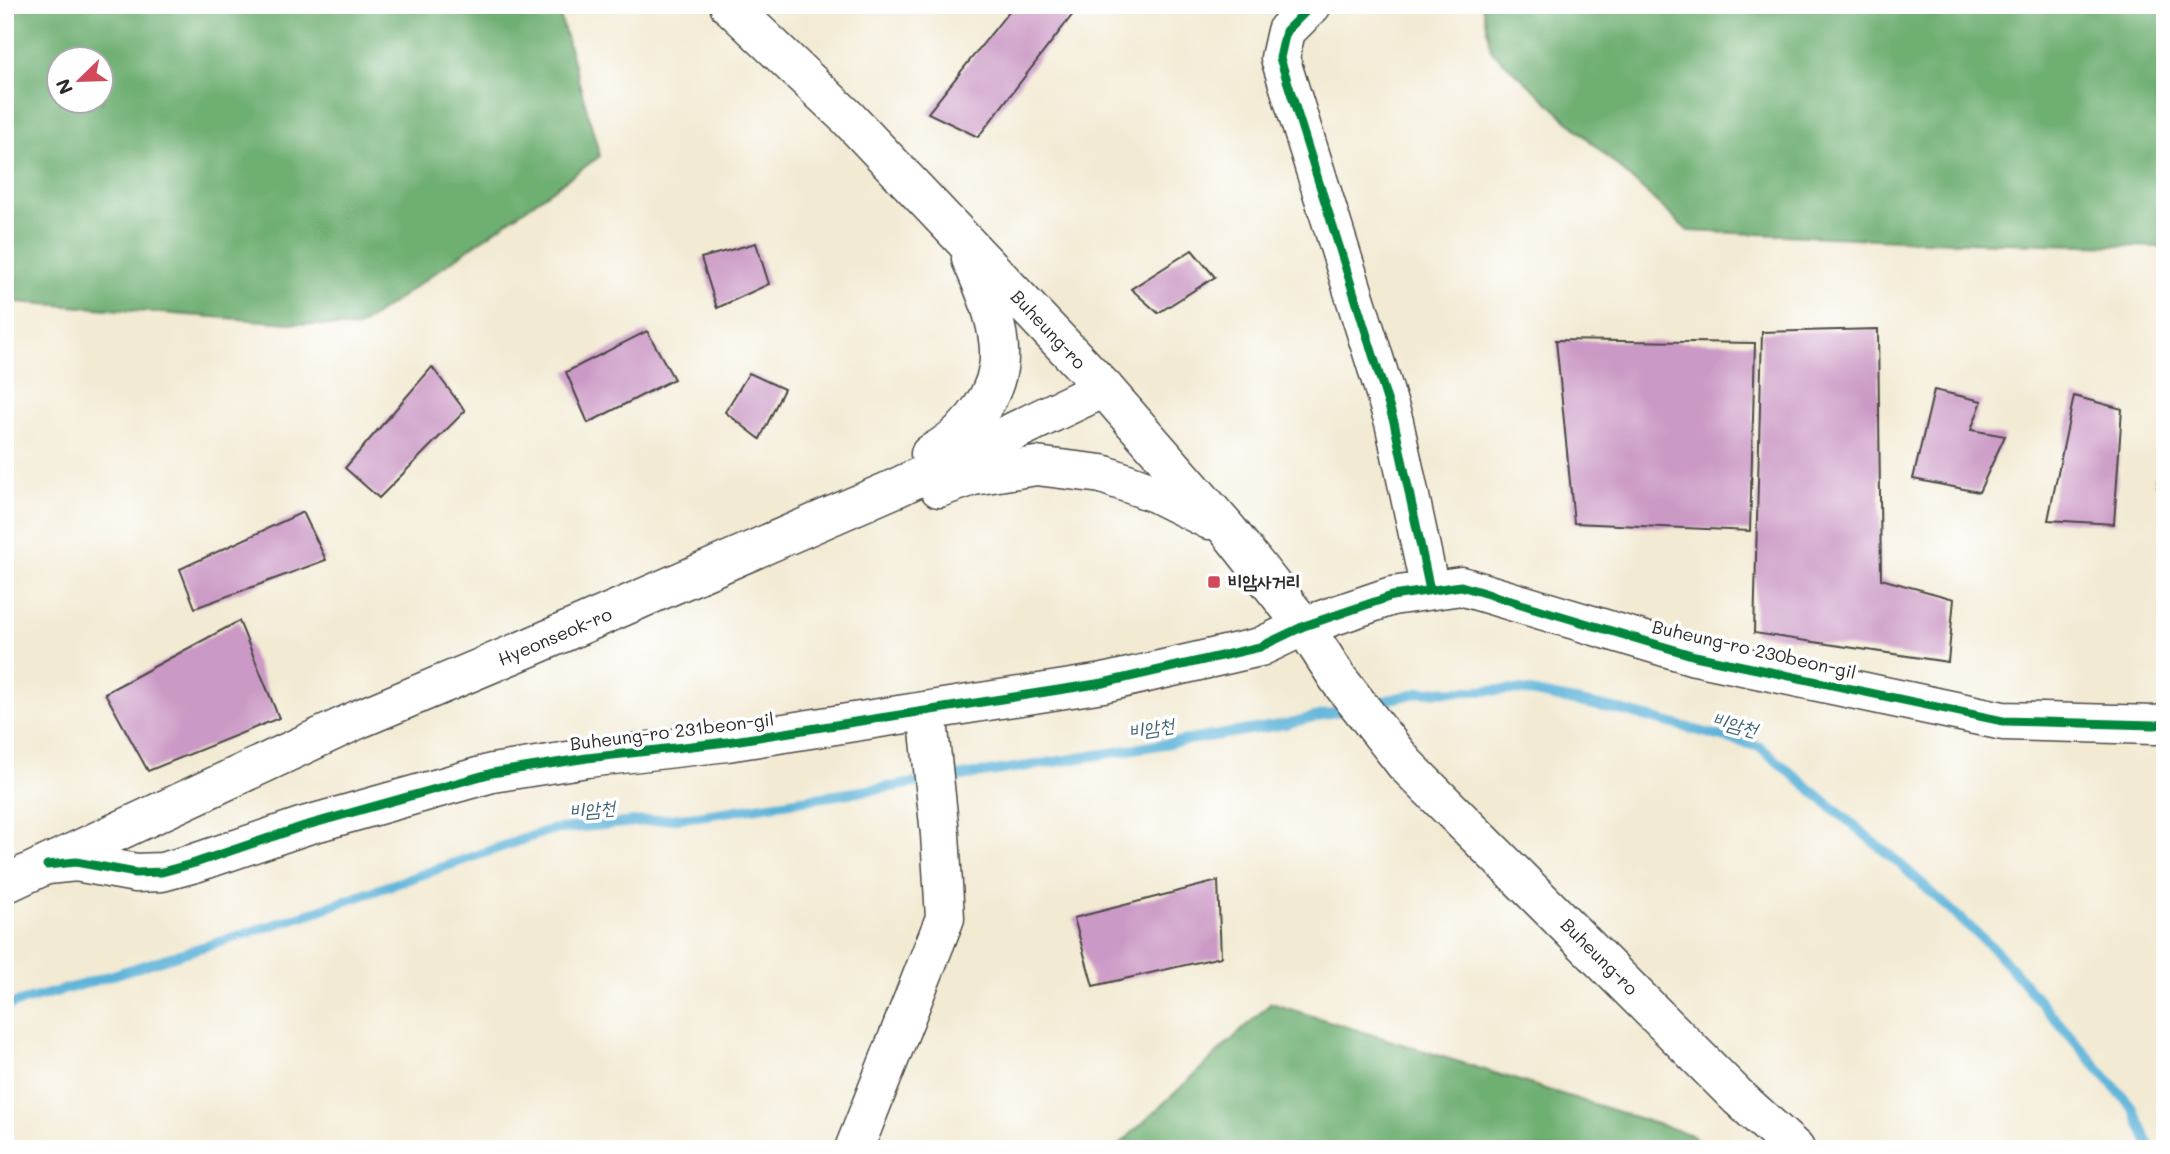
<svg xmlns="http://www.w3.org/2000/svg" width="2170" height="1154" viewBox="0 0 2170 1154" font-family="Mali,'Poor Story',sans-serif">
	<rect width="100%" height="100%" fill="#fff"/>
	<filter id="ink" filterUnits="userSpaceOnUse"><feTurbulence type="fractalNoise" baseFrequency=".0143" numOctaves="2"/><feDisplacementMap in="SourceGraphic" scale="14" xChannelSelector="R" yChannelSelector="G"/><feConvolveMatrix kernelMatrix="1 2 1 2 8 2 1 2 1" color-interpolation-filters="sRGB"/></filter>
	<filter id="wash" filterUnits="userSpaceOnUse"><feTurbulence type="fractalNoise" baseFrequency=".00686" numOctaves="4" result="noise"/><feDisplacementMap in="SourceGraphic" scale="28" xChannelSelector="R" yChannelSelector="G"/><feGaussianBlur stdDeviation="1.57" result="paint"/><feColorMatrix in="noise" values="0 0 0 0 0 0 0 0 0 0 0 0 0 0 0 0 0 1.4 0 .05"/><feComposite in="paint" operator="in"/></filter>
	<g filter="url(#wash)">
		<rect width="100%" height="100%" fill="#f2ead3"/>
		<g fill="#6eaf72" stroke="#4c6d4e" stroke-width="2" fill-rule="evenodd">
			<path d="M5 5H557L600 156 357 328 5 301ZM60 60H102V102H60Z"/>
			<polygon points="1482,5 2165,5 2165,247 1923,241 1688,231 1491,50"/>
			<polygon points="1271,1003 1692,1135 1706,1149 1115,1149"/>
		</g>
		<g fill="none" stroke-linecap="round" stroke-linejoin="round">
			<g stroke="#5bb2d8" stroke-width="10">
				<polyline points="1367,705 1421,692 1520,690 1624,711 1760,747 1900,864 1996,951 2133,1108 2151,1149"/>
				<polyline points="5,1006 81,985 305,915 550,830 698,816 1061,761 1286,724 1351,708"/>
			</g>
		</g>
		<g id="blocks">
			<g fill="#cb99c5">
				<polygon points="1014,5 1080,5 978,137 928,113"/>
				<polygon points="756,243 769,284 717,308 701,258"/>
				<polygon points="1192,250 1215,277 1158,313 1131,289"/>
				<polygon points="1878,329 1881,579 1954,599 1948,662 1754,633 1762,332"/>
				<polygon points="647,331 674,379 588,423 566,372"/>
				<polygon points="1556,340 1755,343 1750,531 1574,523"/>
				<polygon points="432,367 465,411 379,498 345,468"/>
				<polygon points="749,373 784,389 760,439 725,412"/>
				<polygon points="1934,390 1982,401 1971,430 2005,436 1979,492 1913,479"/>
				<polygon points="2074,396 2122,409 2114,524 2048,520"/>
				<polygon points="2163,453 2165,453 2165,492 2157,488"/>
				<polygon points="303,512 326,560 195,608 180,569"/>
				<polygon points="239,621 279,718 148,771 105,693"/>
				<polygon points="1218,881 1221,957 1093,986 1074,918"/>
			</g>
		</g>
	</g>
	<g filter="url(#ink)">
		<use href="#blocks" fill-opacity="0" stroke="#494844" stroke-width="2"/>
		<g fill="none" stroke-linecap="round" stroke-linejoin="round">
			<g stroke="#494844" stroke-width="41">
				<g id="street">
					<polyline points="1312,5 1286,31 1280,58 1394,422 1430,590"/>
					<polyline points="47,865 76,862 136,873 162,872 195,863 304,826 492,773 587,758 727,742 1103,683 1260,647 1304,626 1392,596 1461,586 1695,656 2003,721 2154,725 2165,724"/>
					<polyline points="854,1149 945,918 940,834 927,711"/>
				</g>
			</g>
			<g stroke="#494844" stroke-width="41">
				<g id="secondary">
					<polyline points="729,5 848,118 1104,388 1228,530 1304,626 1339,680 1405,764 1739,1098 1795,1149"/>
					<path d="M930 454C962 437 992 405 998 368 1004 333 985 290 971 259"/>
					<polyline points="939,488 973,476 1036,466 1102,474 1155,493 1209,520"/>
					<polyline points="5,884 359,719 528,648 898,487 1104,388"/>
				</g>
			</g>
			<use href="#street" stroke="#fff" stroke-width="38"/>
			<use href="#secondary" stroke="#fff" stroke-width="38"/>
			<g stroke="#fff" stroke-width="13">
				<g id="cycleway">
					<polyline points="1312,5 1286,31 1280,58 1394,422 1430,590"/>
					<polyline points="47,865 76,862 136,873 162,872 195,863 304,826 492,773 587,758 727,742 1103,683 1260,647 1304,626 1392,596 1461,586 1695,656 2003,721 2154,725 2165,724"/>
				</g>
			</g>
			<use href="#cycleway" stroke="#00873e" stroke-width="9"/>
		</g>
	</g>
	<rect fill="#d1495b" stroke="#fff" stroke-width="2.5" x="1207" y="575" width="14" height="14" rx="3.5"/>
	<g text-anchor="middle" stroke-width="7" stroke-linejoin="round" paint-order="stroke">
		<g font-size="18" fill="#2b2b2b" stroke="#fff">
			<text transform="translate(1048 330) rotate(47)" y="6">Buheung-ro</text>
			<text transform="translate(555 637) rotate(-23)" y="6">Hyeonseok-ro</text>
			<text transform="translate(1754 650) rotate(13)" y="6">Buheung-ro 230beon-gil</text>
			<text transform="translate(672 732) rotate(-7)" y="6">Buheung-ro 231beon-gil</text>
			<text transform="translate(1599 957) rotate(45)" y="6">Buheung-ro</text>
		</g>
		<g font-size="18" font-weight="bold" fill="#2b2b2b" stroke="#fff" text-anchor="start">
			<text x="1228" y="588">비암사거리</text>
		</g>
		<g font-size="19" font-style="italic" fill="#3e6170" stroke="#fff">
			<text transform="translate(1735 724) rotate(15)" y="7">비암천</text>
			<text transform="translate(1151 728) rotate(-9)" y="7">비암천</text>
			<text transform="translate(592 809) rotate(-5)" y="7">비암천</text>
		</g>
	</g>
	<rect width="2170" height="1154" fill="none" stroke="#fff" stroke-width="28"/>
	<g transform="translate(80 80) rotate(247)"><circle r="33" fill="#ffffff" stroke="#aaaaaa" stroke-width="2"/>
	<path d="M0-5L12 26L0 18L-12 26Z" fill="#d1495b"/>
	<text y="-10" font-size="19" font-weight="bold" text-anchor="middle" fill="#2b2b2b">N</text>
	</g>
</svg>
